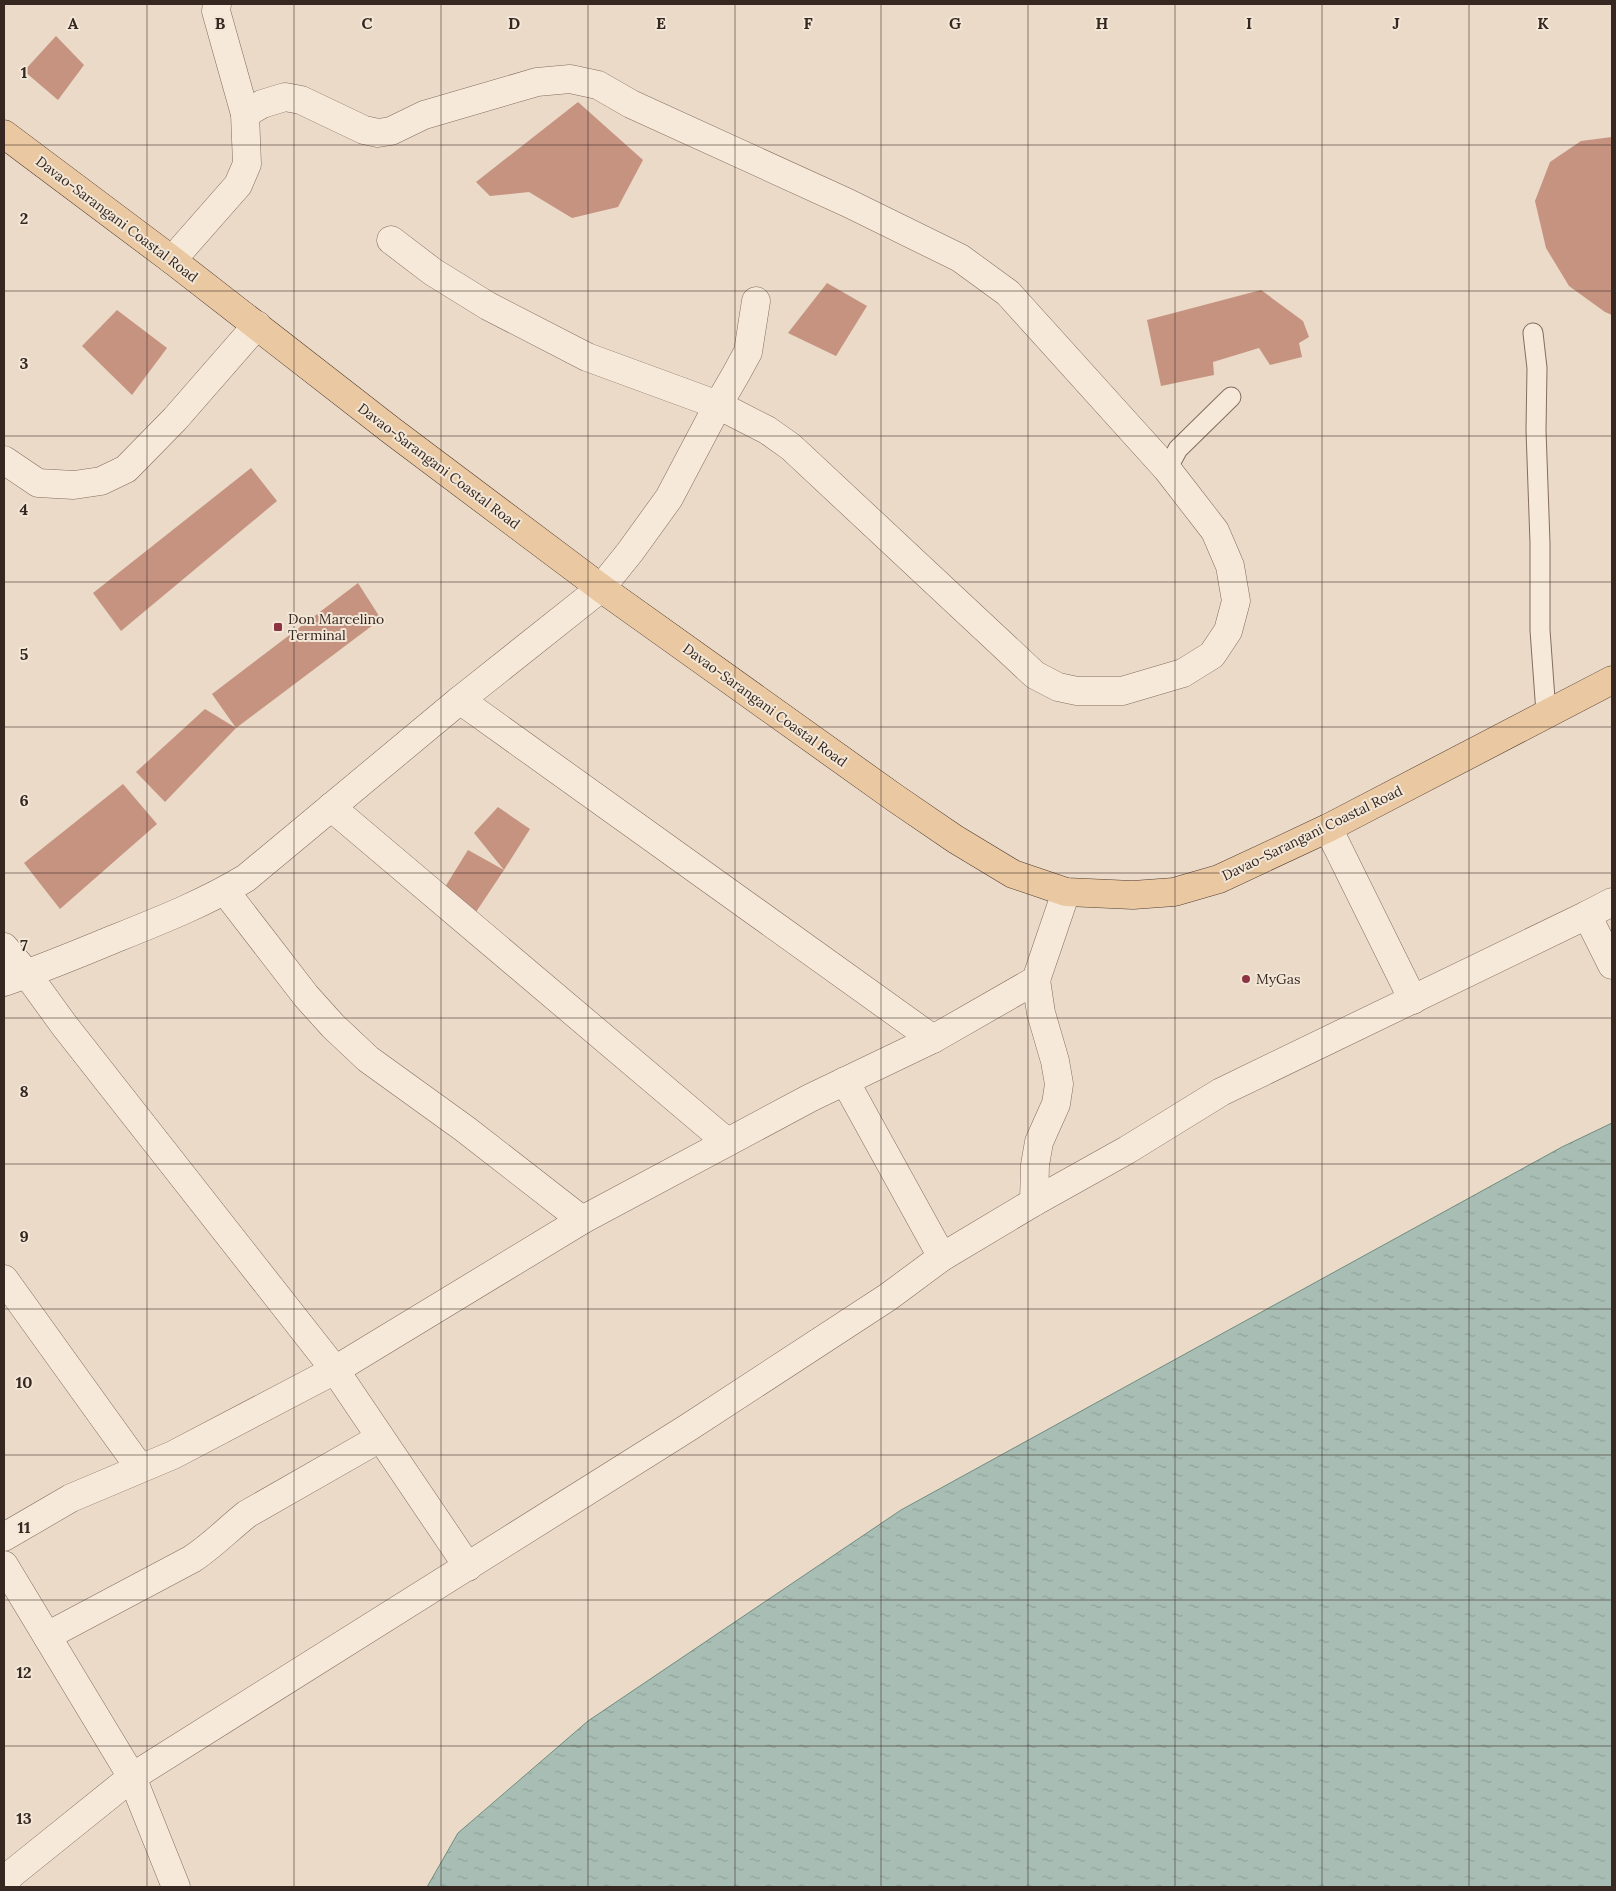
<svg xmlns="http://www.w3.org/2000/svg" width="1616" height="1891" viewBox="0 0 1616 1891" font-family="Lora,serif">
	<defs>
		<pattern id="water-ripples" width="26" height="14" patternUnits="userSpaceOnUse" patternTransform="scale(1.25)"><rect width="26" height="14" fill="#a8beb4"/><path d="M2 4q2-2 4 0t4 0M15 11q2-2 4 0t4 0" fill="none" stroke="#91a39a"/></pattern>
	</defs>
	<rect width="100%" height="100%" fill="#eadac7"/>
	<polygon fill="url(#water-ripples)" stroke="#6f8c80" points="1612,1123 1612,1887 427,1887 458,1833 588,1721 901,1510 1562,1147"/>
	<g fill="#c59380">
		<polygon points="56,36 84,65 58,100 24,71"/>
		<polygon points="578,102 643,160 618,207 572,218 529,192 490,196 476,182"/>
		<polygon points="1612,137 1612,315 1605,312 1569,286 1546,248 1535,201 1550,162 1581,141"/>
		<polygon points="827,283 867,306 836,356 788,333"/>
		<polygon points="1261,290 1303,321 1309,337 1299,343 1302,357 1270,365 1259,348 1213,362 1214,375 1161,386 1147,320"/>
		<polygon points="117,310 167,348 132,395 82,346"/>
		<polygon points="251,468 277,501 121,631 93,593"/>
		<polygon points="358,583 381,619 236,728 212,694"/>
		<polygon points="205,709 236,728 165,802 136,772"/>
		<polygon points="123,784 157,824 60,909 24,863"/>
		<polygon points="498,807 530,829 504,870 474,833"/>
		<polygon points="468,850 504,870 476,912 445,887"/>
	</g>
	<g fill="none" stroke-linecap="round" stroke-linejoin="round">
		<g stroke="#846d5e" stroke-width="21">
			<g id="lane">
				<polyline points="1533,333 1537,368 1536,430 1540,543 1540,630 1546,713"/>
				<polyline points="1167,469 1178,449 1231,397"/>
			</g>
		</g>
		<g stroke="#846d5e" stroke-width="29">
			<g id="street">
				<polyline points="245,114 262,104 285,97 301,100 364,130 378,133 391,131 424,115 537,82 570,79 598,85 631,104 848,203 960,258 1008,293 1167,469 1215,531 1230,566 1236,601 1228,631 1212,655 1183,673 1122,691 1077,691 1058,687 1035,675 791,447 767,430 718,405 587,357 488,306 433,272 391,240"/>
				<polyline points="172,260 238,185 247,164 245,114 216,11 217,4"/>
				<polyline points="4,460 38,483 74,485 101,481 126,469 175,419 257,325"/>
				<polyline points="460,700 933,1039"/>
				<polyline points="331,807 727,1142"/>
				<polyline points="1328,828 1413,1000"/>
				<polyline points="225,891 306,996 333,1026 368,1059 465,1129 582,1220"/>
				<polyline points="1587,915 1612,902"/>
				<polyline points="4,947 27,974 64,1025 335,1370 468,1567"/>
				<path d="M4 982C41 969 78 954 114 939 159 921 205 903 246 878L460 700 601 588 630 552 669 498 718 405 736 374 748 352 756 301"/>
				<polyline points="845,1081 942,1257"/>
				<polyline points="1034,1202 1035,1165 1039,1142 1056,1104 1059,1084 1055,1061 1041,1013 1036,980"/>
				<polyline points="4,1279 140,1468"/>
				<polyline points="4,1537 71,1498 173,1455 335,1370 582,1220 810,1098 933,1039 1036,980 1066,892"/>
				<polyline points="4,1565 132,1777 176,1887"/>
				<path d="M47 1636 192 1559C212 1546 228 1529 247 1514L380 1438"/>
				<polyline points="5,1887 9,1876 132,1777 689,1427 888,1297 942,1257 1034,1202 1127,1150 1221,1092 1587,915 1612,965"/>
			</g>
		</g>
		<g stroke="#523c31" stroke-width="29">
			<polyline id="primary" points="4,134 172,260 392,431 601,588 895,798 955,839 1013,874 1066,892 1133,895 1174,892 1219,879 1328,828 1612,680"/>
		</g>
		<use href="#lane" stroke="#f6e9d9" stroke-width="19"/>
		<use href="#street" stroke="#f6e9d9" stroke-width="28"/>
		<use href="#primary" stroke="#eac9a2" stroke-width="28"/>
	</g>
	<path fill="none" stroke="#362720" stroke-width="1" stroke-opacity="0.55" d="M147 4V1887M294 4V1887M441 4V1887M588 4V1887M735 4V1887M881 4V1887M1028 4V1887M1175 4V1887M1322 4V1887M1469 4V1887M4 145H1612M4 291H1612M4 436H1612M4 582H1612M4 727H1612M4 873H1612M4 1018H1612M4 1164H1612M4 1309H1612M4 1455H1612M4 1600H1612M4 1746H1612"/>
	<g fill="#8e3341" stroke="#f2e6d6" stroke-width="2">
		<rect x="273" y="622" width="10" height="10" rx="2.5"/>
		<circle cx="1246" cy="979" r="5"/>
	</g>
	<g text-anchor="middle" stroke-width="4" stroke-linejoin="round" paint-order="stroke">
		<g font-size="14" fill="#362720" stroke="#f2e6d6">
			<text transform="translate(117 219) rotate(37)" y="5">Davao-Sarangani Coastal Road</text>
			<text transform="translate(439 466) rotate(37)" y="5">Davao-Sarangani Coastal Road</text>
			<text transform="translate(765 705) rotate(36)" y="5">Davao-Sarangani Coastal Road</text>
			<text transform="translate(1312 833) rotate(-26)" y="5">Davao-Sarangani Coastal Road</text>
		</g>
		<g font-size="14" fill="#362720" stroke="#f2e6d6" text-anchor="start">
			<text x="288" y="624">Don Marcelino<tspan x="288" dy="16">Terminal</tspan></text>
			<text x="1256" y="984">MyGas</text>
		</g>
	</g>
	<g font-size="16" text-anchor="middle" font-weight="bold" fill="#362720" stroke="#f2e6d6" stroke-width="4" stroke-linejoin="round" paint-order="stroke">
		<text x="73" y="29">A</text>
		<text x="220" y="29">B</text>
		<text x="367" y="29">C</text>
		<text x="514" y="29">D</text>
		<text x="661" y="29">E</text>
		<text x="808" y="29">F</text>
		<text x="955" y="29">G</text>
		<text x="1102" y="29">H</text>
		<text x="1249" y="29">I</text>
		<text x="1396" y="29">J</text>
		<text x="1543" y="29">K</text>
		<text x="24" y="78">1</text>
		<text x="24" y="224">2</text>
		<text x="24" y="369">3</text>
		<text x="24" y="515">4</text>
		<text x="24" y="660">5</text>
		<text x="24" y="806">6</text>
		<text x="24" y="951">7</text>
		<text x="24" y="1097">8</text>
		<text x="24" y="1242">9</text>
		<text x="24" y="1388">10</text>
		<text x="24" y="1533">11</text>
		<text x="24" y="1678">12</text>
		<text x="24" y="1824">13</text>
	</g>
	<rect width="1616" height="1891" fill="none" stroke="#362720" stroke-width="10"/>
</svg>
